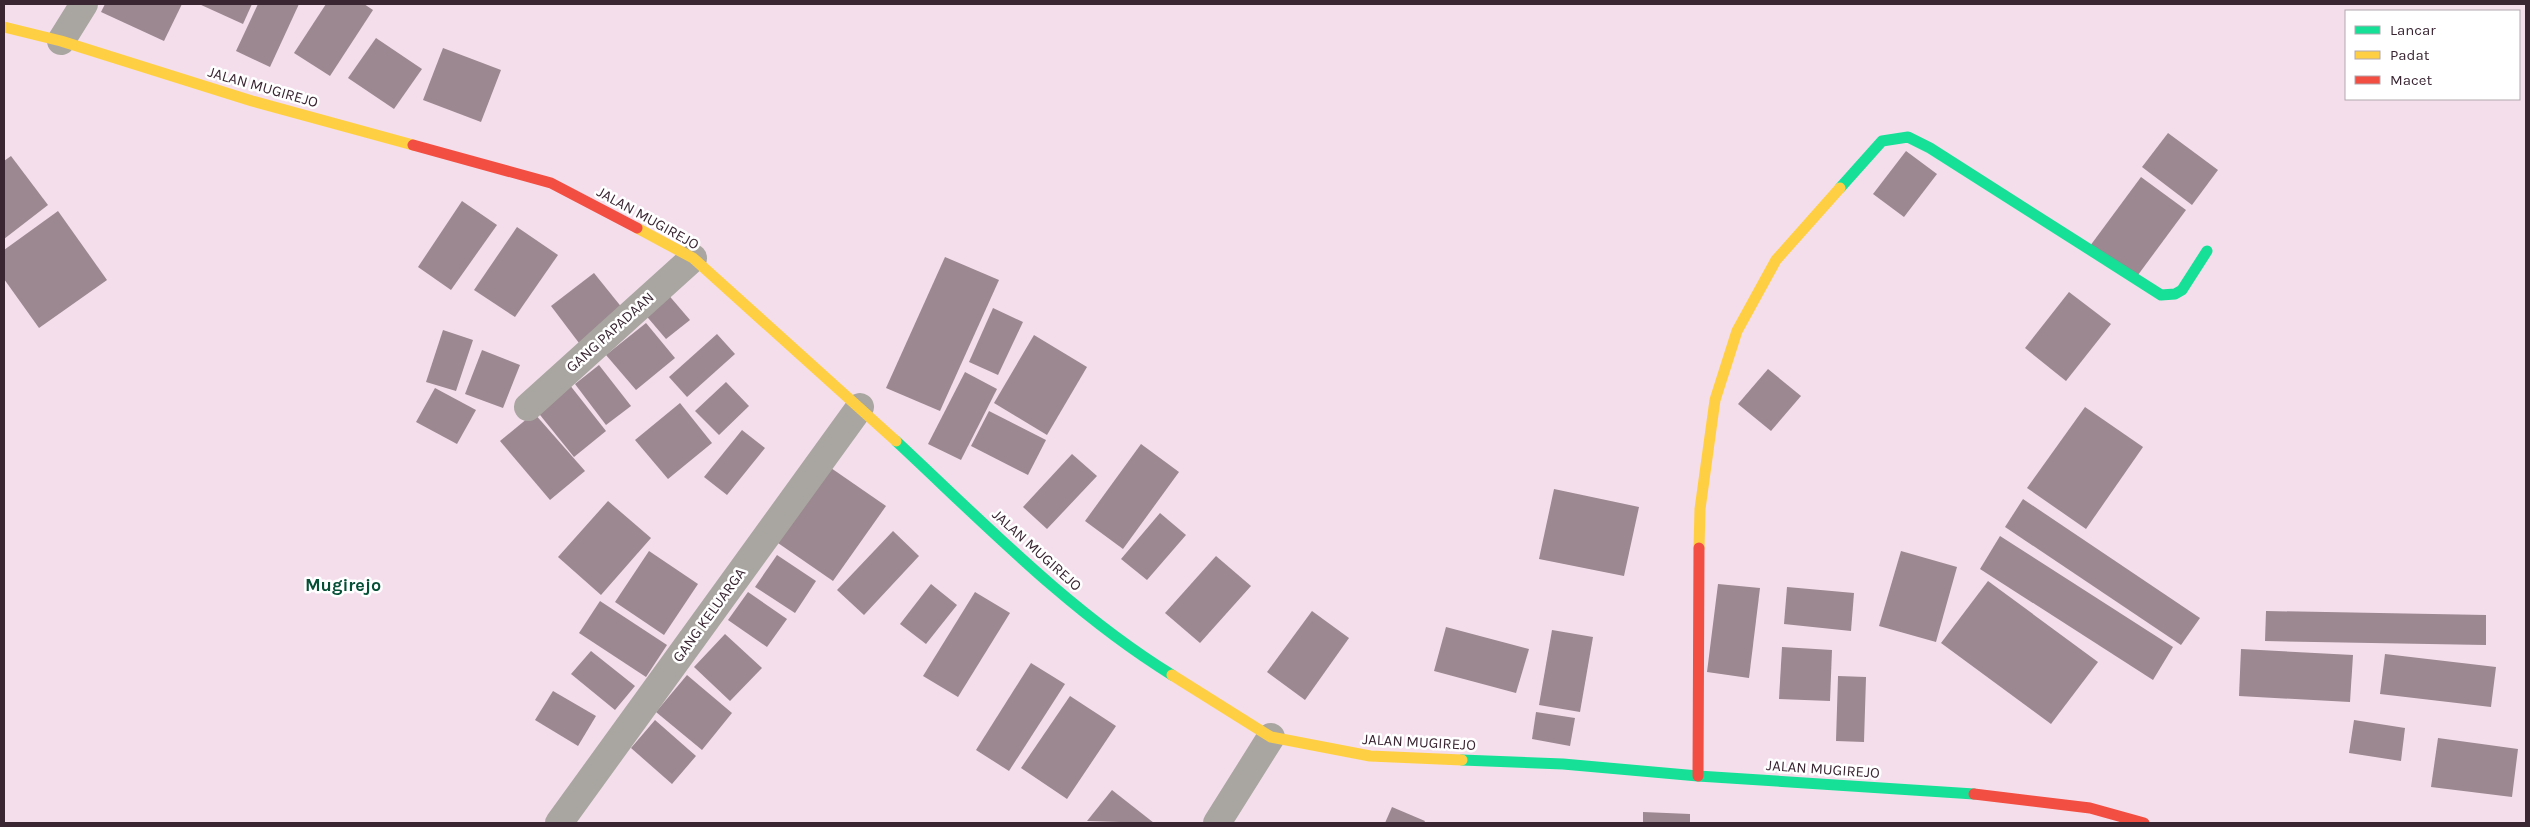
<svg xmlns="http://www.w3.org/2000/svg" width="2530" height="827" viewBox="0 0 2530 827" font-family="Karla,sans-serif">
	<rect width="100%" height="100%" fill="#f4deeb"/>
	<g fill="#9b8890">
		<polygon points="105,4 182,4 164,41 101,12"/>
		<polygon points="199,4 252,4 243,24"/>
		<polygon points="258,4 299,4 270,67 236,51"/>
		<polygon points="326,4 364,4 373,10 330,76 294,53"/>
		<polygon points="376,38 422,69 394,109 348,78"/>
		<polygon points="443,48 501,70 481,122 423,100"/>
		<polygon points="2168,133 2218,170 2192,205 2142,167"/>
		<polygon points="1906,151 1937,174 1904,217 1873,194"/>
		<polygon points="11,156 48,205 4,239 4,161"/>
		<polygon points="2141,177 2186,210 2135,279 2090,246"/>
		<polygon points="462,201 497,225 451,290 418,267"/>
		<polygon points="58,211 107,280 39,328 4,279 4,250"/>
		<polygon points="517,227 558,255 515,317 474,290"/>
		<polygon points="945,257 999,280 940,411 886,388"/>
		<polygon points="594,273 623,309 579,343 551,306"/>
		<polygon points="666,292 690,320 666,339 643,312"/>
		<polygon points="2069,292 2111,324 2066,381 2025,348"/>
		<polygon points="993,308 1023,322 998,375 969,362"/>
		<polygon points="646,323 675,358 636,390 606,355"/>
		<polygon points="443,330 473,340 456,391 426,382"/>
		<polygon points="717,334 735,354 687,397 669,377"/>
		<polygon points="1034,335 1087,367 1047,435 994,403"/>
		<polygon points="482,350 520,365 503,408 465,394"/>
		<polygon points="599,365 631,406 606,425 575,384"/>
		<polygon points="1768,369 1801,396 1771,431 1738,404"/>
		<polygon points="965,372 997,389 961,460 928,444"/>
		<polygon points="726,382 749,406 719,435 695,411"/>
		<polygon points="569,384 606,431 574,457 536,410"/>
		<polygon points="435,388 476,410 457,444 416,422"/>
		<polygon points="680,403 712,443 668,479 635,440"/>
		<polygon points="2085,407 2143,447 2086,529 2027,488"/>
		<polygon points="989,411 1046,440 1028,475 971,446"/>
		<polygon points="534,413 585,471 550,500 500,441"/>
		<polygon points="742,430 765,448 727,495 704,477"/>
		<polygon points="1141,444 1179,472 1123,549 1085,521"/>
		<polygon points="1072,454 1097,476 1047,529 1023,507"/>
		<polygon points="831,468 886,506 833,581 778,543"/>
		<polygon points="1554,489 1639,507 1624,576 1539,559"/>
		<polygon points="2023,499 2200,618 2181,645 2005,527"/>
		<polygon points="608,501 651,538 601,595 558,557"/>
		<polygon points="1160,513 1186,535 1147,580 1121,559"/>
		<polygon points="893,531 919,556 864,615 837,590"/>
		<polygon points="2000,536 2173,647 2153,680 1980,569"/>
		<polygon points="649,551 698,584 664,635 615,602"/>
		<polygon points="1901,551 1957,567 1936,642 1879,626"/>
		<polygon points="777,555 816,581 795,613 755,587"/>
		<polygon points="1216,556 1251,586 1200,643 1165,613"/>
		<polygon points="1988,581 2098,662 2051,724 1941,643"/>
		<polygon points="931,584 957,605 926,644 900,624"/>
		<polygon points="1718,584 1760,588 1749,678 1707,672"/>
		<polygon points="1787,587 1854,593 1851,631 1784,624"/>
		<polygon points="748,592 787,619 767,647 728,620"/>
		<polygon points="975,592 1010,613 958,697 923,676"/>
		<polygon points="600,601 667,645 646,677 579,633"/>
		<polygon points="1312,611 1349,638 1305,700 1267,672"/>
		<polygon points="2266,611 2486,615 2486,645 2265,641"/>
		<polygon points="1446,627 1529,649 1516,693 1434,671"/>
		<polygon points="1552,630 1593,637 1580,712 1539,705"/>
		<polygon points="725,634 762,668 730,701 694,667"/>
		<polygon points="1782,647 1832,650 1830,701 1779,699"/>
		<polygon points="2241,649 2353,655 2350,702 2239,696"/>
		<polygon points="591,651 635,686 615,710 571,674"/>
		<polygon points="2385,654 2496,667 2491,707 2380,694"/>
		<polygon points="1031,663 1065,684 1009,771 976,750"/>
		<polygon points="687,675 732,713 702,750 656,712"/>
		<polygon points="1838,676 1866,677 1864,742 1836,741"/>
		<polygon points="553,691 596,716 578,746 535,720"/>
		<polygon points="1070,696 1116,726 1067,799 1021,768"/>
		<polygon points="1536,712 1575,718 1570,746 1532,739"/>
		<polygon points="655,720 696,756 672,784 631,748"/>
		<polygon points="2354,720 2405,728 2401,761 2349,753"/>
		<polygon points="2438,738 2518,749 2512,797 2431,787"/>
		<polygon points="1112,790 1154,823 1087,821"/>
		<polygon points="1392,807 1425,821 1424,823 1385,823"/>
		<polygon points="1643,812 1690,814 1690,823 1643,823"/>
	</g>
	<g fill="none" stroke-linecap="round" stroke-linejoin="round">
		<g stroke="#a9a6a1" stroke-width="28">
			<polyline points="61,41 84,4"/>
			<polyline points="528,407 693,258"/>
			<polyline points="559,823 860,407"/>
			<polyline points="1217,823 1271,737"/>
		</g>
		<g stroke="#16e098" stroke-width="11">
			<polyline points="1840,188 1882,141 1908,137 1930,148 2161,295 2175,294 2182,290 2207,251"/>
			<path d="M896 441C984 523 1070 612 1172 675"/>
			<polyline points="1462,760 1563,764 1698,776 1974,794"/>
		</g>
		<g stroke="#ffcf43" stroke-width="11">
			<polyline points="4,27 61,41 252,101 413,145"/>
			<polyline points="637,228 693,258 896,441"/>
			<polyline points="1699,548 1700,509 1715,400 1737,331 1776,260 1840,188"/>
			<polyline points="1172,675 1271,737 1370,756 1462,760"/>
		</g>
		<g stroke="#f24e42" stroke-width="11">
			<polyline points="413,145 551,183 637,228"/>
			<polyline points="1698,776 1699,548"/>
			<polyline points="1974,794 2090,808 2144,823"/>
		</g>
	</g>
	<g text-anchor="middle" stroke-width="5" stroke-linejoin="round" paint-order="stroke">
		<g font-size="15" fill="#3a2632" stroke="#fff">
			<text transform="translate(263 87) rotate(16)" y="5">JALAN MUGIREJO</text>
			<text transform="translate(648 218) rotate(29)" y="5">JALAN MUGIREJO</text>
			<text transform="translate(610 332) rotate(-42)" y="5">GANG PAPADAAN</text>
			<text transform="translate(1037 550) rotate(42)" y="5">JALAN MUGIREJO</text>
			<text transform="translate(709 615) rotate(-54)" y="5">GANG KELUARGA</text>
			<text transform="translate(1419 742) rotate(3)" y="5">JALAN MUGIREJO</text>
			<text transform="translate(1823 769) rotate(4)" y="5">JALAN MUGIREJO</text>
		</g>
		<g font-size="18" font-weight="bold" fill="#044f36" stroke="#fff">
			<text x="343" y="591">Mugirejo</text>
		</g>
	</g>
	<rect width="2530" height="827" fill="none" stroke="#3a2632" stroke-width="10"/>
	<rect x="2345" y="10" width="175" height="90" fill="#ffffff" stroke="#b0a8ad"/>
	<rect x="2355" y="26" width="25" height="8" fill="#16e098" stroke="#b0a8ad"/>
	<text x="2390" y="35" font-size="15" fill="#3a2632">Lancar</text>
	<rect x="2355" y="51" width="25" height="8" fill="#ffcf43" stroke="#b0a8ad"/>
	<text x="2390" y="60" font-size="15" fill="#3a2632">Padat</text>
	<rect x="2355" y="76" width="25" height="8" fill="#f24e42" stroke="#b0a8ad"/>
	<text x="2390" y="85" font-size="15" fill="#3a2632">Macet</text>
</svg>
